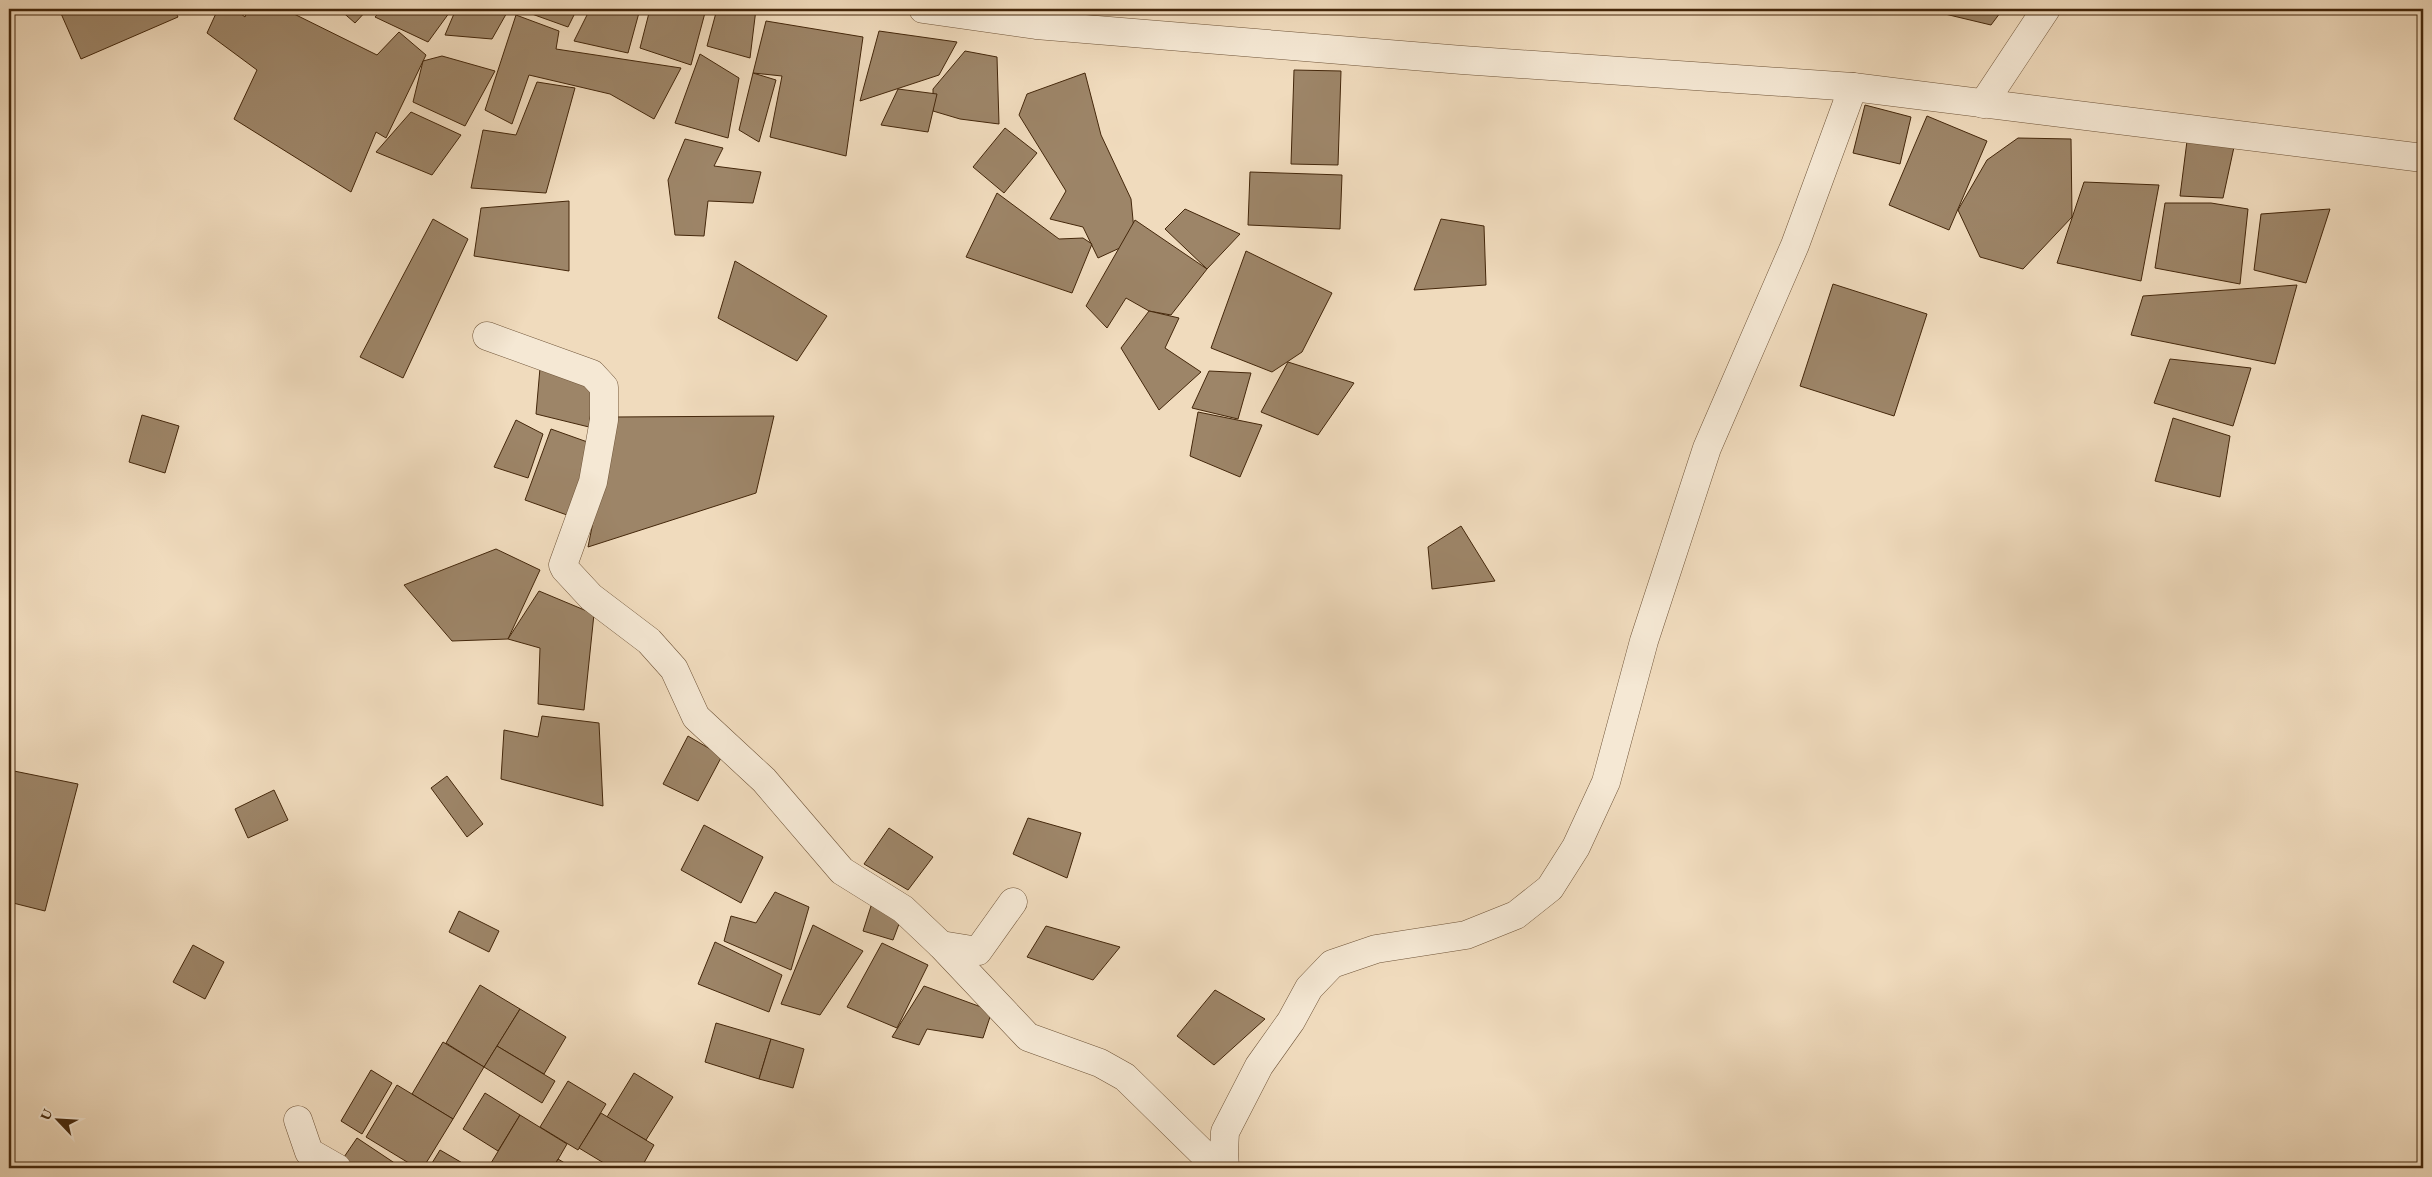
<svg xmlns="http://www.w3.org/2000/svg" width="2432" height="1177" viewBox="0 0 2432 1177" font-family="'EB Garamond',serif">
	<rect width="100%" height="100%" fill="#f0dbbd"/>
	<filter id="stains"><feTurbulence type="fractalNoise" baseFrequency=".004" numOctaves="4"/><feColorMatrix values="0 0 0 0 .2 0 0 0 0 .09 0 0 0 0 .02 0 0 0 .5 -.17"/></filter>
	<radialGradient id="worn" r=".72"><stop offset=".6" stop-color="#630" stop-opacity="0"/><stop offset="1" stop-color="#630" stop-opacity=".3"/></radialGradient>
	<g fill="#9d8568" stroke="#44270b">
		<polygon points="59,9 174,9 178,17 81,59"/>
		<polygon points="218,9 235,9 245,17 248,9 284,9 377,55 399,32 426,55 386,138 376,132 351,192 234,119 257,70 207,33"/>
		<polygon points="339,9 368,9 355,23"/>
		<polygon points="382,9 452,9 428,42 375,17"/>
		<polygon points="456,9 509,9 492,39 445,35"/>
		<polygon points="518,9 577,9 568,27"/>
		<polygon points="590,9 640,9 628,53 574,41"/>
		<polygon points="650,9 706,9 691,65 640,48"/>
		<polygon points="717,9 756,9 750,58 707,46"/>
		<polygon points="1924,9 2003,9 1991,25"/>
		<polygon points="516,15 559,31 556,49 681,68 654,119 610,94 529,75 512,124 485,110"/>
		<polygon points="766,21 863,37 846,156 770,137 782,76 753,73"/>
		<polygon points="879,31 957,42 939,75 860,101"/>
		<polygon points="965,51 997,57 999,124 960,119 933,111 933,89"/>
		<polygon points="700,54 739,78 728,138 675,123"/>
		<polygon points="442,56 495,71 465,126 413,102 423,61"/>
		<polygon points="1294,70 1341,71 1338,165 1291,164"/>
		<polygon points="753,73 776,80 759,142 739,130"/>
		<polygon points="1085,73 1101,135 1131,199 1135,241 1098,258 1083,227 1050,219 1066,191 1019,115 1027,94"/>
		<polygon points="537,82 575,88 546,193 471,188 483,130 516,135"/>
		<polygon points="898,89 937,94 928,132 881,125"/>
		<polygon points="1865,105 1911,117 1900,164 1853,153"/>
		<polygon points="411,112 461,135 432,175 376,152"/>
		<polygon points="1927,116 1987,141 1949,230 1889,205"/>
		<polygon points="1005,128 1037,153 1004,193 973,167"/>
		<polygon points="2018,138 2071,139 2072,217 2023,269 1980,257 1958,210 1987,160"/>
		<polygon points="685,139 723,148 714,166 761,172 753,203 708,201 704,236 675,235 668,180"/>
		<polygon points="2187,141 2234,147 2223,198 2180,196"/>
		<polygon points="1250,172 1342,175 1340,229 1248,225"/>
		<polygon points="2084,182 2159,185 2141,281 2057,263"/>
		<polygon points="997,193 1059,239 1083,238 1092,244 1072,293 966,257"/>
		<polygon points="569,201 569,271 474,256 481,208"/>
		<polygon points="2165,203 2211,203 2248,209 2240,284 2155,268"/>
		<polygon points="1185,209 1240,234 1207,269 1165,229"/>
		<polygon points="2330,209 2306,283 2254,270 2261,214"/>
		<polygon points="433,219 468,239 403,378 360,357"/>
		<polygon points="1441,219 1484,226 1486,285 1414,290"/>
		<polygon points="1135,220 1207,269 1171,315 1149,311 1126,298 1107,328 1086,306"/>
		<polygon points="1246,251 1332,293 1302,352 1272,372 1211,348"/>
		<polygon points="735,261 827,316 797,361 718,318"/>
		<polygon points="1833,284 1927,314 1894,416 1800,386"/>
		<polygon points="2297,285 2275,364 2131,335 2143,296"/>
		<polygon points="1149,311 1179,318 1165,348 1201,372 1159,410 1121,348"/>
		<polygon points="2170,359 2251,368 2233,426 2154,403"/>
		<polygon points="1288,362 1354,383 1318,435 1261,412"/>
		<polygon points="540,368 594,388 589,427 536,414"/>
		<polygon points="1209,371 1251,373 1238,419 1192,408"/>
		<polygon points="1198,412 1262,425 1240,477 1190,456"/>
		<polygon points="142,415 179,426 165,473 129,462"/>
		<polygon points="774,416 756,493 588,547 614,417"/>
		<polygon points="2173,418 2230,436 2220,497 2155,481"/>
		<polygon points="516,420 543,434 528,478 494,467"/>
		<polygon points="551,429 593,444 567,515 525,500"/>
		<polygon points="1461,526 1495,581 1432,589 1428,547"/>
		<polygon points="496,549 540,570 508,639 452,641 404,585"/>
		<polygon points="539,591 594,614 584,710 538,704 540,648 508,639"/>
		<polygon points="542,716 599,723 603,806 501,779 504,730 538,737"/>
		<polygon points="688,736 722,756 698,801 663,784"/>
		<polygon points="9,770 78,784 45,911 9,902"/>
		<polygon points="447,776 483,824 467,837 431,788"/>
		<polygon points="274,790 288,820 248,838 235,809"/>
		<polygon points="1028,818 1081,833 1067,878 1013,854"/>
		<polygon points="704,825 763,857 741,903 681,870"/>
		<polygon points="889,828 933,857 908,890 864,864"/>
		<polygon points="775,892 809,907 791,970 724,941 731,916 756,923"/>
		<polygon points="871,906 902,916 893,940 863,931"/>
		<polygon points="459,911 499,931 489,952 449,932"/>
		<polygon points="813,925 863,951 820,1015 781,1004"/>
		<polygon points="1046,926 1120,947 1093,980 1027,957"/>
		<polygon points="715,942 782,975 769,1012 698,984"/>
		<polygon points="882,943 928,965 897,1028 847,1007"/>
		<polygon points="193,945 224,962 205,999 173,982"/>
		<polygon points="9,972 14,973 9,997"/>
		<polygon points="480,985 520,1009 484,1067 446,1043"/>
		<polygon points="924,986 992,1011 983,1038 927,1029 919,1045 892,1037"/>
		<polygon points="1215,990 1265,1019 1214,1065 1177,1036"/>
		<polygon points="520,1009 566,1037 544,1074 497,1046"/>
		<polygon points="716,1023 771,1039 759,1079 705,1062"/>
		<polygon points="771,1039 804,1049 793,1088 759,1079"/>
		<polygon points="443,1042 484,1067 453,1119 412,1094"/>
		<polygon points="497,1046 555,1081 542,1103 484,1067"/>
		<polygon points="371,1070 392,1083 362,1134 341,1121"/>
		<polygon points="634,1073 673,1097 646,1140 607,1117"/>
		<polygon points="568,1081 606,1104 578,1150 540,1127"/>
		<polygon points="397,1085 453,1119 423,1168 417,1168 366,1137"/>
		<polygon points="485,1093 520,1115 498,1151 463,1129"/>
		<polygon points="601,1113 654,1145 641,1168 612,1168 579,1148"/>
		<polygon points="520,1115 567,1144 553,1168 488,1168"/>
		<polygon points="357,1138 402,1168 354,1168 342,1160"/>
		<polygon points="440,1150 471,1168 429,1168"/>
		<polygon points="558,1159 573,1168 553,1168"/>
	</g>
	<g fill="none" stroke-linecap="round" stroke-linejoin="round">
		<g stroke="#6f5438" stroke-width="29">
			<g id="minor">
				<polyline points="923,9 1036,25 1462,60 1853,87 2423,158"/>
				<polyline points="1983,104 2046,9"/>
				<polyline points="487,336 592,374 604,387 604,420 593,482 563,565 565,569 591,597 649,641 674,669 696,717 764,780 842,871 903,909 941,945 978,951 1013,902"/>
				<polyline points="941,945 1028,1037 1100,1063 1125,1077 1218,1168"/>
				<polyline points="298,1120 309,1152 337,1168"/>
				<polyline points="1225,1168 1224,1152 1225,1132 1259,1066 1291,1021 1309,988 1332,964 1376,949 1466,935 1516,915 1550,888 1576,847 1606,782 1644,641 1707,448 1795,245 1853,87"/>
			</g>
		</g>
		<use href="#minor" stroke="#f5e8d4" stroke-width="28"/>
	</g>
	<rect width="2432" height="1177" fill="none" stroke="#f0dbbd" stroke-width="30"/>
	<rect x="10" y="10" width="2412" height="1157" fill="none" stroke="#44270b" stroke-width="2.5"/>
	<rect x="15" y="15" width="2402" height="1147" fill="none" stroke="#44270b"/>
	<g transform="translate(58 1120) rotate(295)" stroke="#f5e8d4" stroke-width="4" paint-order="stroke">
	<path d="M0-4L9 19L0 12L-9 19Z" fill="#44270b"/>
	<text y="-8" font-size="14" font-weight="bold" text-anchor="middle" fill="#44270b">U</text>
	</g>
	<rect width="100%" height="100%" filter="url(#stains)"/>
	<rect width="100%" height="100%" fill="url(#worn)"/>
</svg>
